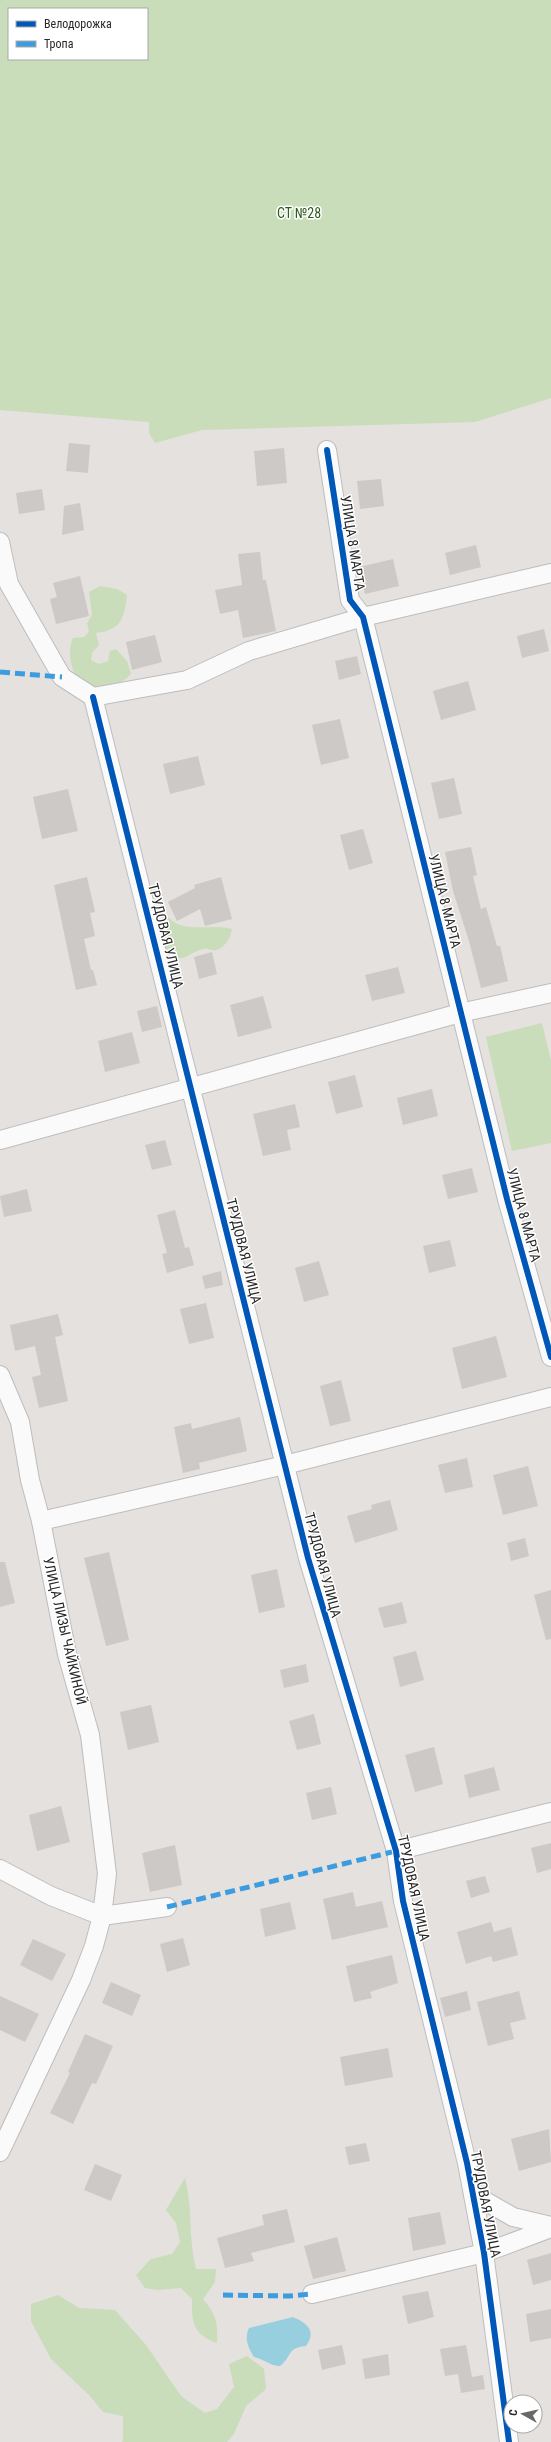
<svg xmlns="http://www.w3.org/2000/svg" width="551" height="2442" viewBox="0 0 551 2442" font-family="'Roboto Condensed',sans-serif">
	<rect width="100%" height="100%" fill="#e4e1de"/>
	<g fill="#c9ddba" fill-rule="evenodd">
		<path d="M0 0H551V398L475 422 202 430 155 443 149 433V422L0 410ZM9 9H147V59H9Z"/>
		<path d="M100 586 117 589 127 595C124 618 122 630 96 633L99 645 92 653 91 660 99 664 108 661 110 651 116 649 127 661 131 673C122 688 98 687 82 686 72 672 66 654 73 638L84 637 89 632 87 623 92 615 89 592Z"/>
		<path d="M169 918C184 934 213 923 232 929 231 937 225 948 216 950 212 951 208 948 204 949 183 953 185 969 163 946L164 919Z"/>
		<polygon points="542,1023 551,1061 551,1143 512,1151 486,1037"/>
		<path d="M185 2178C193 2208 188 2239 196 2269H216L215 2282 203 2299C216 2315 218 2322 217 2343 192 2334 192 2322 192 2299L181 2288 157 2290 145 2288 136 2275 151 2259 172 2254 180 2242 176 2223 166 2210Z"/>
		<polygon points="58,2295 79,2308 115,2310 146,2345 181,2396 205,2413 217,2409 234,2387 229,2364 247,2356 264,2369 266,2389 246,2406 234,2434 227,2442 121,2442 123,2441 123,2416 103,2412 89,2395 51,2359 31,2321 31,2304"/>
	</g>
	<path fill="#98cfdf" d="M293 2317C307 2323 317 2331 306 2346 286 2348 293 2356 280 2366 270 2366 264 2359 254 2357 248 2347 244 2339 249 2328Z"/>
	<g fill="#ccc9c7">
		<polygon points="69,443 90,445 88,473 66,471"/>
		<polygon points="284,448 287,483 257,486 254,451"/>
		<polygon points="381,479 384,506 360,509 357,481"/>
		<polygon points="42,489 45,510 19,514 16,493"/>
		<polygon points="80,503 84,530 62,535 64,506"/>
		<polygon points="476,545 481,567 450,575 445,553"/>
		<polygon points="260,552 263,580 266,580 276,631 243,638 238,610 220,614 215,590 242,585 238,554"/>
		<polygon points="393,559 399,586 365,594 359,567"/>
		<polygon points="80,576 89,616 56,624 50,599 57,597 53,583"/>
		<polygon points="544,629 549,651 522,658 517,636"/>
		<polygon points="155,635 162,662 132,670 126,642"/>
		<polygon points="357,656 361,674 339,680 335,661"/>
		<polygon points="468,681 476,710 441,720 433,691"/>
		<polygon points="340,719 349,758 321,765 312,725"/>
		<polygon points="198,756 205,785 170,794 163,764"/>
		<polygon points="454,778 462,814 439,819 431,783"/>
		<polygon points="68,789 78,831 42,839 33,797"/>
		<polygon points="363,829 373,863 349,870 340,835"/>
		<polygon points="471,847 477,875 473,876 481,909 486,907 497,946 500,946 508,981 481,988 469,941 453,891 445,852"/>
		<polygon points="87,877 95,912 90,913 95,936 84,939 91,970 93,970 97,985 76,990 54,885"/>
		<polygon points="221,877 232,919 205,926 200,909 177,921 168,902 195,888 194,885"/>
		<polygon points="212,952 217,974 199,979 194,957"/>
		<polygon points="398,967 405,993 372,1001 365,975"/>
		<polygon points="263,996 272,1028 238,1037 230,1005"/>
		<polygon points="157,1006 162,1027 142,1032 137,1011"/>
		<polygon points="132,1032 140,1063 105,1072 98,1041"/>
		<polygon points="355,1075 363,1107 336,1114 328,1082"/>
		<polygon points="432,1089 438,1116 403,1125 397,1098"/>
		<polygon points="295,1104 300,1127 287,1130 291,1150 263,1156 253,1114"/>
		<polygon points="165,1140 172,1165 152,1170 145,1145"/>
		<polygon points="472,1168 478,1192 448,1199 442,1175"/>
		<polygon points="27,1189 32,1211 4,1217 0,1196"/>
		<polygon points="175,1210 185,1248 189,1247 194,1265 167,1273 162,1254 167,1253 157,1215"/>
		<polygon points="450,1240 456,1266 429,1273 423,1246"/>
		<polygon points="319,1261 329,1295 304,1302 295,1268"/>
		<polygon points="221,1271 223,1285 205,1289 202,1276"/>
		<polygon points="206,1303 214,1338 189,1344 180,1309"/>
		<polygon points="58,1314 63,1335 55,1337 68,1401 39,1408 32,1377 41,1375 35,1346 15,1351 10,1325"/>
		<polygon points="496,1336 507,1377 462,1389 452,1348"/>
		<polygon points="341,1380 351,1421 330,1426 320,1386"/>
		<polygon points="240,1417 247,1451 199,1463 200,1469 183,1473 174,1427 191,1423 192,1429"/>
		<polygon points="467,1458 473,1487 445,1493 438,1465"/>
		<polygon points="528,1466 538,1506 503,1515 493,1475"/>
		<polygon points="390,1500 398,1530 355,1543 347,1516 372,1509 371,1505"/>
		<polygon points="525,1538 529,1556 511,1561 507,1543"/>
		<polygon points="109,1552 129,1640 106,1646 84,1558"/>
		<polygon points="0,1562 5,1562 15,1603 0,1607"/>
		<polygon points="277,1569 285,1607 259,1613 251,1575"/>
		<polygon points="551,1590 551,1639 546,1640 534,1595"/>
		<polygon points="402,1602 407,1623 384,1628 378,1608"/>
		<polygon points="416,1651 424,1680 400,1687 393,1657"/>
		<polygon points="306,1664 309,1682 284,1688 280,1670"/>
		<polygon points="151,1705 159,1742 128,1750 120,1712"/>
		<polygon points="314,1714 321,1744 297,1750 289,1721"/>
		<polygon points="434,1747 443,1784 415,1792 405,1755"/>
		<polygon points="494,1767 500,1790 469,1798 464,1775"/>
		<polygon points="331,1787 337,1814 312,1820 306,1793"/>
		<polygon points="61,1806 70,1842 37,1851 29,1815"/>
		<polygon points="551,1843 551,1869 537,1873 531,1848"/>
		<polygon points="175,1845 182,1885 150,1892 142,1853"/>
		<polygon points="485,1876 490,1892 471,1898 466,1881"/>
		<polygon points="353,1892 356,1907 382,1901 388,1927 332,1940 323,1899"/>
		<polygon points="290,1902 296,1929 265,1937 260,1909"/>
		<polygon points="491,1922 494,1932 511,1927 518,1955 493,1962 491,1956 466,1964 457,1932"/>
		<polygon points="183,1938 190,1965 167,1972 160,1944"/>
		<polygon points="33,1939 66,1954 52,1981 20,1965"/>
		<polygon points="392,1955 398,1983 370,1992 372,1998 354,2002 346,1966"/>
		<polygon points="111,1982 141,1995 132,2016 102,2003"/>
		<polygon points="467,1991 471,2010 445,2017 440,1998"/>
		<polygon points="519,1991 526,2019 510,2023 514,2039 488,2046 477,2002"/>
		<polygon points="0,1996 39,2014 25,2042 0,2030"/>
		<polygon points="85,2034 113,2046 96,2084 92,2083 73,2124 50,2113 70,2073 68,2072"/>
		<polygon points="388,2048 393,2077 345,2086 340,2057"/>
		<polygon points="549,2129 551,2162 519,2171 511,2139"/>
		<polygon points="366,2143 370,2161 349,2165 345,2147"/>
		<polygon points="95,2164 122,2175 111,2201 84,2190"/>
		<polygon points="287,2209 295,2242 251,2253 254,2261 225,2268 217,2238 264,2225 262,2215"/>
		<polygon points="440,2212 446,2244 413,2251 408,2218"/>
		<polygon points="337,2237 346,2271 313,2279 304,2246"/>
		<polygon points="551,2253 551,2280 533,2285 527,2260"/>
		<polygon points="428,2291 434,2317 408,2324 402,2296"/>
		<polygon points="551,2309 551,2338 530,2342 526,2314"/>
		<polygon points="342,2345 346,2364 322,2370 318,2350"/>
		<polygon points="466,2345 472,2377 483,2375 485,2389 461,2393 458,2374 445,2376 440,2349"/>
		<polygon points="388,2354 390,2375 365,2379 362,2359"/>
	</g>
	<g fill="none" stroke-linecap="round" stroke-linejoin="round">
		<g stroke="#bebdbe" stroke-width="20">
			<g id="minor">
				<polyline points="327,450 350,600 363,617 507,1199 551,1357"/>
				<polyline points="0,542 9,584 62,677 93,697 187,680 249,651 363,617 551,573"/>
				<polyline points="93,697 308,1558 396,1851 403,1901 467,2163 484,2253 509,2442"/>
				<polyline points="0,1140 460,1013 551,993"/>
				<polyline points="0,1375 20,1422 30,1480 41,1521 67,1654 90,1735 107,1874 102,1916 94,1946 81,1980 0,2152"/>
				<polyline points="41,1521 285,1465 551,1397"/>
				<polyline points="396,1851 551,1812"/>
				<polyline points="0,1869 51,1896 102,1916 167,1907"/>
				<polyline points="473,2194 513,2217 551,2226"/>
				<polyline points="312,2294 484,2253 551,2228"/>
			</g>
		</g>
		<use href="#minor" stroke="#fbfafa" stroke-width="18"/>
		<g stroke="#3d9ce0" stroke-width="5" stroke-dasharray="10 5" stroke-linecap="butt">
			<polyline points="0,672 62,677"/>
			<polyline points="167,1907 396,1851"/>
			<polyline points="223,2295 289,2296 312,2294"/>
		</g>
		<g stroke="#fff" stroke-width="8">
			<g id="cycleway">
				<polyline points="327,450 350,600 363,617 507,1199 551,1357"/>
				<polyline points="93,697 308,1558 396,1851 403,1901 467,2163 484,2253 509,2442"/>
			</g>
		</g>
		<use href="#cycleway" stroke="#0057b8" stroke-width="6"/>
	</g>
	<g text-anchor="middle" stroke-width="3" stroke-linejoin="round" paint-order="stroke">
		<g font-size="14" fill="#2e5a21" stroke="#fff">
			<text x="299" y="218">СТ №28</text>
		</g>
		<g font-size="14" fill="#272727" stroke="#fff">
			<text transform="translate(353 543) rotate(81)" y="5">УЛИЦА 8 МАРТА</text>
			<text transform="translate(445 901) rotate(76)" y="5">УЛИЦА 8 МАРТА</text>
			<text transform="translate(166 936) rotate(76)" y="5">ТРУДОВАЯ УЛИЦА</text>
			<text transform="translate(524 1215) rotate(75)" y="5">УЛИЦА 8 МАРТА</text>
			<text transform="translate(244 1251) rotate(76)" y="5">ТРУДОВАЯ УЛИЦА</text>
			<text transform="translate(323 1565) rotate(75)" y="5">ТРУДОВАЯ УЛИЦА</text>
			<text transform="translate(65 1631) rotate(77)" y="5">УЛИЦА ЛИЗЫ ЧАЙКИНОЙ</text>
			<text transform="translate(414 1888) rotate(78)" y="5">ТРУДОВАЯ УЛИЦА</text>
			<text transform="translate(486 2204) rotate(79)" y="5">ТРУДОВАЯ УЛИЦА</text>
		</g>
	</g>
	<rect x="8" y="8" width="140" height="52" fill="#ffffff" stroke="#a9a9a9"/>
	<rect x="16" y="21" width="20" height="6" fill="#0057b8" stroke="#a9a9a9"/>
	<text x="44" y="28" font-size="12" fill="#272727">Велодорожка</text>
	<rect x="16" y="41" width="20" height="6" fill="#3d9ce0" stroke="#a9a9a9"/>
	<text x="44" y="48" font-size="12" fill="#272727">Тропа</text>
	<g transform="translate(523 2414) rotate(278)"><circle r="19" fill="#ffffff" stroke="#a9a9a9"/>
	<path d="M0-3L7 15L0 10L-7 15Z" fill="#696867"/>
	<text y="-6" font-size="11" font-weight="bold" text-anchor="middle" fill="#272727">С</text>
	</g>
</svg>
